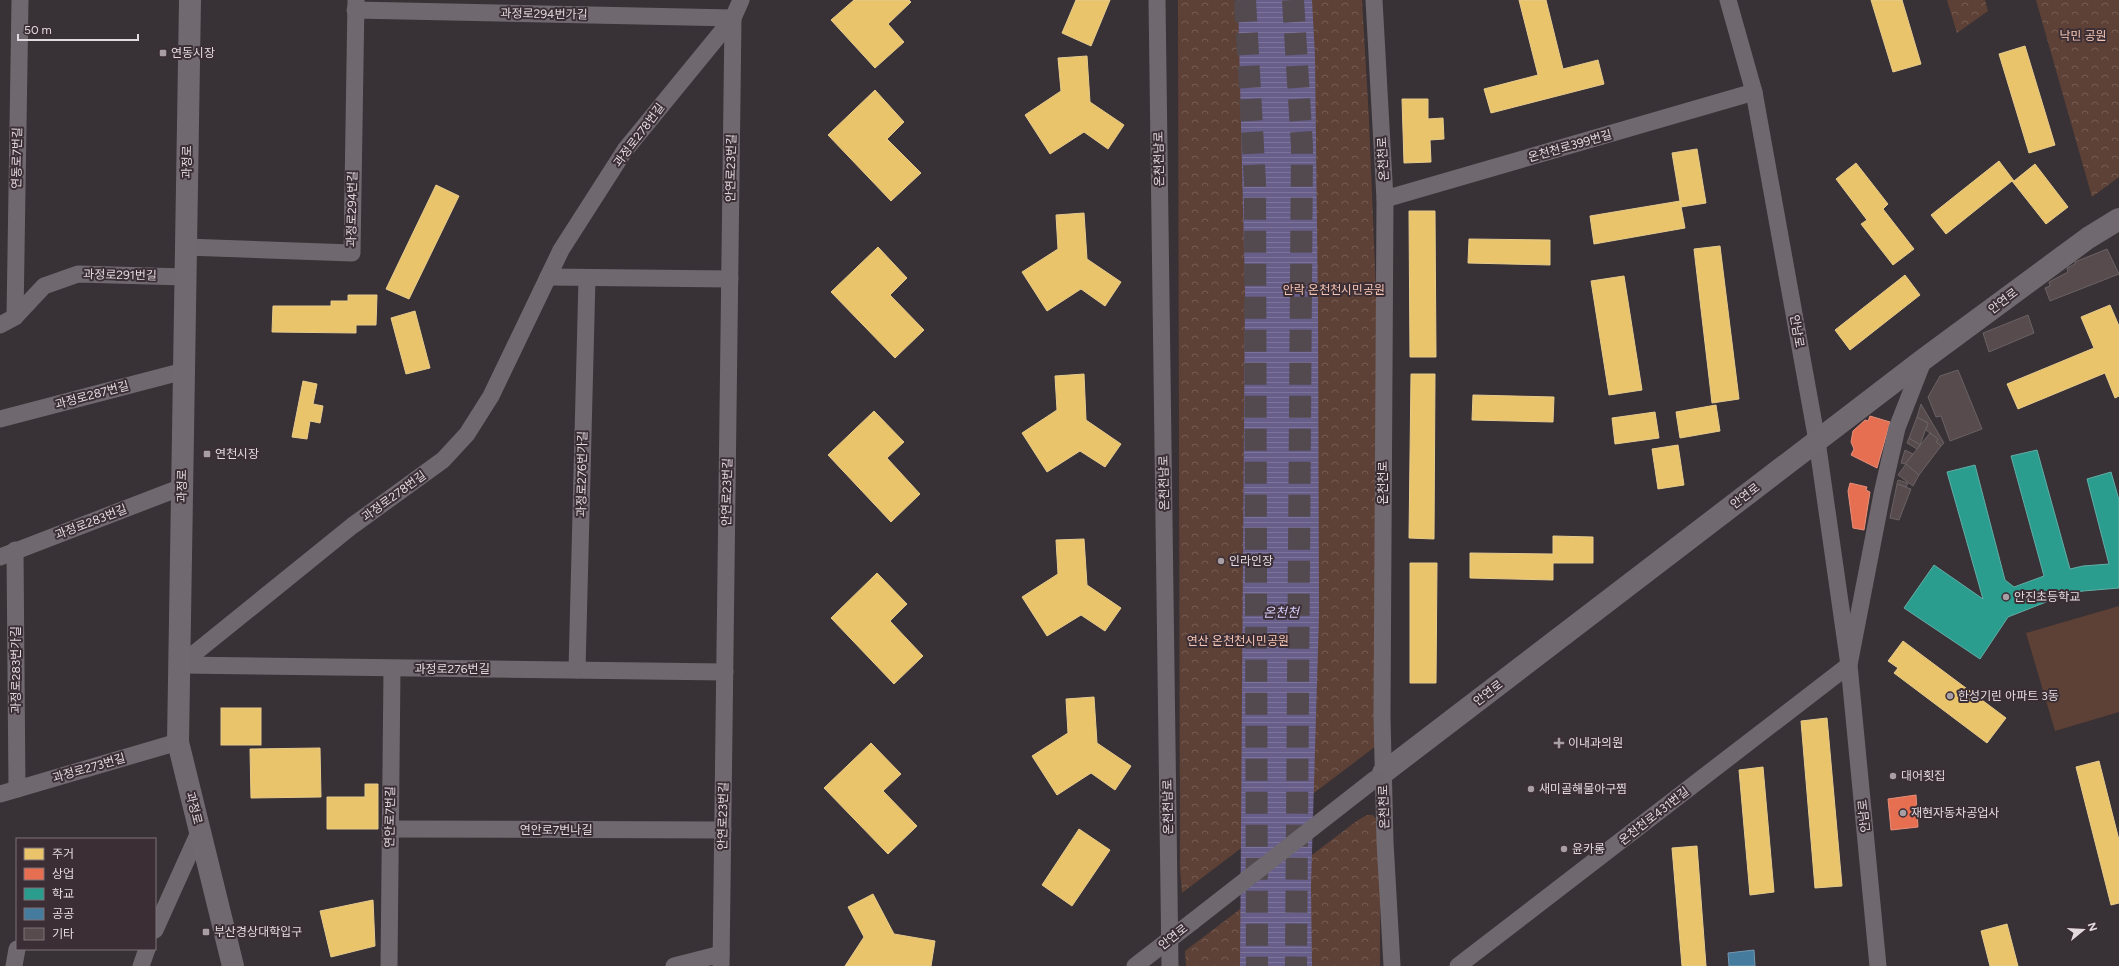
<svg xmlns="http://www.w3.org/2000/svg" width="2119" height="966" viewBox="0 0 2119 966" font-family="Figtree,'Noto Sans KR',sans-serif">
	<defs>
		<pattern id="forest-crowns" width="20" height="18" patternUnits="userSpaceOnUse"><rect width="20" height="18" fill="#5e4136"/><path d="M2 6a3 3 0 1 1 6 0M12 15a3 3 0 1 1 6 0" fill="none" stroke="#755c53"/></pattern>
		<pattern id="water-rules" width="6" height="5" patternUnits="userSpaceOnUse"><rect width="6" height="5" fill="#675e8a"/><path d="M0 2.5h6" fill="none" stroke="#7d749a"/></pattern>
	</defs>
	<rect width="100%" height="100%" fill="#383135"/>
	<polygon fill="#5e4136" points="2119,606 2119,712 2055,731 2026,633"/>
	<g fill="url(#forest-crowns)">
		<polygon points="1178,0 1362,0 1369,120 1376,293 1376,746 1182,893 1180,869"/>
		<polygon points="1947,0 1985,0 1988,11 1957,33"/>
		<polygon points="2036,0 2119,0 2119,177 2092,197"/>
		<polygon points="1367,815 1373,815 1378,821 1380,877 1380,966 1186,966 1185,951 1358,820"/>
	</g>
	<polygon fill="url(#water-rules)" points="1238,0 1312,0 1315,56 1318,311 1319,614 1311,886 1312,966 1240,966 1245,289"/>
	<g fill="#e9c46a" stroke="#e7cb8d">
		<polygon points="854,0 909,0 911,2 888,24 904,42 875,68 831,20"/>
		<polygon points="1076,0 1110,0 1091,46 1062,33"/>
		<polygon points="1519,0 1546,0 1563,69 1598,60 1604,84 1491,113 1484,89 1538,75"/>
		<polygon points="1871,0 1902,0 1921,64 1893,72"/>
		<polygon points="2025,46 2055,145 2029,153 1999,54"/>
		<polygon points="1087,56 1090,102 1124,125 1108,149 1084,132 1050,154 1025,115 1061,91 1058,58"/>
		<polygon points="875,90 904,122 887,139 921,173 891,201 828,135"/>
		<polygon points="1402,99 1428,99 1428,119 1443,118 1444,139 1430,140 1431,162 1404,163"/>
		<polygon points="1697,149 1706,203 1681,207 1672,153"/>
		<polygon points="1999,161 2014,181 2035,164 2068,207 2046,224 2012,181 1946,234 1931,215"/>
		<polygon points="1856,163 1888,204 1883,209 1914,249 1893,265 1861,224 1867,220 1836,179"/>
		<polygon points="436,185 459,196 409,299 386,289"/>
		<polygon points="1680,201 1685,228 1594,244 1590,216"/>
		<polygon points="1409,211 1435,211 1436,357 1410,357"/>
		<polygon points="1084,213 1087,259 1121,282 1105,306 1081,289 1047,311 1022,272 1058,249 1056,215"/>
		<polygon points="1469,239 1550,240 1550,265 1468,263"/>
		<polygon points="1720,246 1739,399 1712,403 1694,249"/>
		<polygon points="878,247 907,278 890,295 924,330 895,358 831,292"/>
		<polygon points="1905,275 1920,295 1850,350 1835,330"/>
		<polygon points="1624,276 1642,390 1609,395 1591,281"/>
		<polygon points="348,295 377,295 376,325 356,325 356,333 272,332 273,306 331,306 331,301 348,301"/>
		<polygon points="2110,305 2119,326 2119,396 2115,398 2105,373 2018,409 2007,384 2094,348 2081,317"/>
		<polygon points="415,311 430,368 406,374 391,318"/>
		<polygon points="1084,374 1086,420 1121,444 1105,467 1080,451 1047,472 1022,433 1057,410 1055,376"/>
		<polygon points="1411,374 1435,374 1434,539 1409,538"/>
		<polygon points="303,381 317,384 313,404 323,406 320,423 310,421 307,439 292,437"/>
		<polygon points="1473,395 1554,397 1553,422 1472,420"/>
		<polygon points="1716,405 1720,431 1680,438 1676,412"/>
		<polygon points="874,411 904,442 887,458 920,494 891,522 828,455"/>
		<polygon points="1655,412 1659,438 1615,444 1612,418"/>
		<polygon points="1678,445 1684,485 1658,489 1652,449"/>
		<polygon points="1553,536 1593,537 1593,563 1553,563 1553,580 1470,578 1470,553 1553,554"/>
		<polygon points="1084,539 1087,585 1121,608 1105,631 1081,615 1047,636 1022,597 1058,574 1056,540"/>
		<polygon points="1410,563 1437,563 1436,683 1410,683"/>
		<polygon points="877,573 907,604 890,621 923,656 894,684 831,618"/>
		<polygon points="1903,641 2006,718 1987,743 1894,673 1898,668 1888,661"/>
		<polygon points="1094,697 1097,743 1131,766 1115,790 1091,773 1057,795 1032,756 1068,733 1066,699"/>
		<rect x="221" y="708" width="40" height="37"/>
		<polygon points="1827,718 1842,886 1815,888 1801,721"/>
		<polygon points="871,743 901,774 883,791 917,826 888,854 824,788"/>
		<polygon points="320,748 321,797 251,798 250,749"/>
		<polygon points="2099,761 2119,840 2119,903 2111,905 2076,767"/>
		<polygon points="1763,767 1774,892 1750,895 1739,770"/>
		<polygon points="365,784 378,784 378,829 327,829 327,797 365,797"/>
		<polygon points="1079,829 1110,850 1072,906 1042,885"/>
		<polygon points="1697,846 1706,966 1682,966 1672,848"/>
		<polygon points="873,894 894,934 935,941 931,966 845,966 864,937 848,907"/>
		<polygon points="373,900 375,946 331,957 320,911"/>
		<polygon points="2007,924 2018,966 1990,966 1981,931"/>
	</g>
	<g fill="#e76f51" stroke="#e68f7b">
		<polygon points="1870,416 1890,422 1877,468 1851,455 1854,449 1851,442 1853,431 1865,420 1868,421"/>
		<polygon points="1850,483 1867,487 1866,490 1870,492 1864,530 1853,528 1848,491"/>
		<polygon points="1916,795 1918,827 1891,830 1888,799"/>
	</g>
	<polygon fill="#2a9d8f" stroke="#62afa7" points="2037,450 2070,569 2083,566 2109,564 2087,479 2111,472 2119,500 2119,588 2083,591 2064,595 2008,617 1980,659 1904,608 1934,565 1983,599 1947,472 1975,465 2005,580 2014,587 2044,576 2011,456"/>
	<polygon fill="#457b9d" stroke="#7498b0" points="1754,950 1755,966 1729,966 1728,953"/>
	<g fill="#584b4d" stroke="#696264">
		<polygon points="2107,249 2119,274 2050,301 2045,288 2050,286 2049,282 2068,272 2067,268 2075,264 2075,262"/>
		<polygon points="2028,315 2034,333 1989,352 1983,333"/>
		<polygon points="1958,370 1982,429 1950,441 1941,416 1936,417 1928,397 1940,376"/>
		<polygon points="1921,404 1944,443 1941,446 1936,442 1938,439 1926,430 1928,423 1917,417"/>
		<polygon points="1917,417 1928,423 1920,445 1909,438"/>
		<polygon points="1930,433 1938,439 1936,442 1941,446 1919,475 1905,464"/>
		<polygon points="1909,438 1920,445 1917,449 1907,443"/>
		<polygon points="1905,450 1913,454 1905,464 1901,463"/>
		<polygon points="1906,464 1919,475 1913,486 1898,475"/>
		<polygon points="1898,480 1908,483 1906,487 1897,484"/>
		<polygon points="1897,484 1911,489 1899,520 1890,518"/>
	</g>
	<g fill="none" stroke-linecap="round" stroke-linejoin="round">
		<g stroke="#524a4e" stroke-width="22" stroke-dasharray="22 11" stroke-linecap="butt">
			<polyline points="1245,0 1255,183 1257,966"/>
			<polyline points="1293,0 1302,146 1296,966"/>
		</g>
		<g stroke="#6f696f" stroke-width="17">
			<polyline points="1157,0 1170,966"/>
			<polyline points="1374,0 1385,199 1382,717 1385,842 1392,966"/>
			<polyline points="1728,0 1754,92 1817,441 1849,665 1878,966"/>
			<polyline points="355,10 733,18 721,966"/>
			<polyline points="1385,199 1754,92"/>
			<polyline points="186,247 352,253 356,0"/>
			<polyline points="548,277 730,279"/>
			<polyline points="15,317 20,0"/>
			<polyline points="0,325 15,317 44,286 78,274 185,277"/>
			<polyline points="0,419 184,371"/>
			<polyline points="15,550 17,789"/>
			<polyline points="0,557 182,487"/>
			<polyline points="180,665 352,526 443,460 467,434 491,396 561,250 625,150 733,18 741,0"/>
			<polyline points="180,665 725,672"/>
			<polyline points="577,670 587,278"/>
			<polyline points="0,794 178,742"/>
			<polyline points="390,829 723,830"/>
			<polyline points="155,930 200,830"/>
			<polyline points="14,966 17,949"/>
			<polyline points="141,966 147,949"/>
			<polyline points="389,966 392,669"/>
			<polyline points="674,966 721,954"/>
			<polyline points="1135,966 1192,922"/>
			<polyline points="1458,966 1849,665 1882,494 1897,428 1924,359"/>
		</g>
		<g stroke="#716970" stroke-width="22">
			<polyline points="190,0 178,742 233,966"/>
			<polyline points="1383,773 1924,359 2088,238 2119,219"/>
		</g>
		<polyline stroke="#6f696f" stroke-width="17" points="1192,922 1375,779"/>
	</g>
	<g fill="#a79fa3" stroke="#3b2e35" stroke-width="1.5">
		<rect x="159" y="49" width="8" height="8" rx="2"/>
		<rect x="203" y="450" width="8" height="8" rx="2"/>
		<circle cx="1221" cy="561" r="4"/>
		<circle cx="2006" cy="597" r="4"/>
		<circle cx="1950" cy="696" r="4"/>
		<path d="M1557 737h4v4h4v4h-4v4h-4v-4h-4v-4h4z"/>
		<circle cx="1893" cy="776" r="4"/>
		<circle cx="1531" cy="789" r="4"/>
		<circle cx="1903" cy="813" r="4"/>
		<circle cx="1564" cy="849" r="4"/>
		<rect x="202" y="928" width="8" height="8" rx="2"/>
	</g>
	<g text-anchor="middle" stroke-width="4" stroke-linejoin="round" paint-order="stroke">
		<g font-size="12" fill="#e3dade" stroke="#3b2e35">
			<text transform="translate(544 14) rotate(1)" y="4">과정로294번가길</text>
			<text transform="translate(639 135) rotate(-53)" y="4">과정로278번길</text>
			<text transform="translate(1570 146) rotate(-16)" y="4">온천천로399번길</text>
			<text transform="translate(17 158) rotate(-89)" y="4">연동로7번길</text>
			<text transform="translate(1159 159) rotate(-91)" y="4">온천천남로</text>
			<text transform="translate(1383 159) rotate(-93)" y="4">온천천로</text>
			<text transform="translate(187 162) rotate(-89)" y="4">과정로</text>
			<text transform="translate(731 168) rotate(-89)" y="4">안연로23번길</text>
			<text transform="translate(352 209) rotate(-89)" y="4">과정로294번길</text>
			<text transform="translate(120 275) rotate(1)" y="4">과정로291번길</text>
			<text transform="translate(2003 301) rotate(-37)" y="4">안연로</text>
			<text transform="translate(1797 331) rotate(80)" y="4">안남로</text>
			<text transform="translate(92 395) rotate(-15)" y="4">과정로287번길</text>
			<text transform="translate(582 474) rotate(-89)" y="4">과정로276번가길</text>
			<text transform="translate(1164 483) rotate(-91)" y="4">온천천남로</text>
			<text transform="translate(1383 483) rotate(-90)" y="4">온천천로</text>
			<text transform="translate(182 486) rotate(-89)" y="4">과정로</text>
			<text transform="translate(727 492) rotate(-89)" y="4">안연로23번길</text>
			<text transform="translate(394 496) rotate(-36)" y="4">과정로278번길</text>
			<text transform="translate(1745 496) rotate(-37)" y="4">안연로</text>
			<text transform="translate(91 522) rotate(-21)" y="4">과정로283번길</text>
			<text x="452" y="673">과정로276번길</text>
			<text transform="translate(16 670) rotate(-90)" y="4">과정로283번가길</text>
			<text transform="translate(1488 693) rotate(-37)" y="4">안연로</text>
			<text transform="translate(89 768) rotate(-16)" y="4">과정로273번길</text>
			<text transform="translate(1168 807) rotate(-91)" y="4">온천천남로</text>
			<text transform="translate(1384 807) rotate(-92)" y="4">온천천로</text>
			<text transform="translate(194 808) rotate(76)" y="4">과정로</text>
			<text transform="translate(723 816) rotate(-89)" y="4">안연로23번길</text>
			<text transform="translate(1654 816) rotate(-38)" y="4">온천천로431번길</text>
			<text transform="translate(1864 816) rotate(-96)" y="4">안남로</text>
			<text transform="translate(390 817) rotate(-89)" y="4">연안로7번길</text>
			<text x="556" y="834">연안로7번나길</text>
			<text transform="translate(1173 937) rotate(-38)" y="4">안연로</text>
		</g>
		<g font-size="12" fill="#f6c4b2" stroke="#3b2e35">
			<text x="2083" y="40">낙민 공원</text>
			<text x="1334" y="294">안락 온천천시민공원</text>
			<text x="1238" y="645">연산 온천천시민공원</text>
		</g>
		<g font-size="12" fill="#e3dade" stroke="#3b2e35" text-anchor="start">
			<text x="171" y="57">연동시장</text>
			<text x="215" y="458">연천시장</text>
			<text x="1229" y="565">인라인장</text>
			<text x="2014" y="601">안진초등학교</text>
			<text x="1958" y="700">한성기린 아파트 3동</text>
			<text x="1568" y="747">이내과의원</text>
			<text x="1901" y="780">대어횟집</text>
			<text x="1539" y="793">새미골해물아구찜</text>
			<text x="1911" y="817">재현자동차공업사</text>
			<text x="1572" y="853">윤카롱</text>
			<text x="214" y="936">부산경상대학입구</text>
		</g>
		<g font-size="13" font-style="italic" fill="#d2cbf8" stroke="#3b2e35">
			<text x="1281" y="617">온천천</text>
		</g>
	</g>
	<rect x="16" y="838" width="140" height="112" fill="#3b2e35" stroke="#7e7379"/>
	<rect x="24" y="848" width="20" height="12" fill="#e9c46a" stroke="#7e7379"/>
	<text x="52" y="858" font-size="12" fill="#e3dade">주거</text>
	<rect x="24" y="868" width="20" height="12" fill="#e76f51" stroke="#7e7379"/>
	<text x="52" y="878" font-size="12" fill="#e3dade">상업</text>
	<rect x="24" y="888" width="20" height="12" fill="#2a9d8f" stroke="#7e7379"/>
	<text x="52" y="898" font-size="12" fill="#e3dade">학교</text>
	<rect x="24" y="908" width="20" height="12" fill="#457b9d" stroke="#7e7379"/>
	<text x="52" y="918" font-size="12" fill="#e3dade">공공</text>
	<rect x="24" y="928" width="20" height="12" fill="#584b4d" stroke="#7e7379"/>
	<text x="52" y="938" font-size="12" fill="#e3dade">기타</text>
	<g transform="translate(2083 930) rotate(72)" stroke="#3b2e35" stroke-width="3" paint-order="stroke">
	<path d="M0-3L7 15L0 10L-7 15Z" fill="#e3dade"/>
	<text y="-6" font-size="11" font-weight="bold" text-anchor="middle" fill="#e3dade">N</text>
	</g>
	<path d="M18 34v6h120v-6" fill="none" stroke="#e3dade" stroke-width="2"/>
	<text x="24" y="34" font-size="12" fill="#e3dade" stroke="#3b2e35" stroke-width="3" paint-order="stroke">50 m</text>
</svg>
